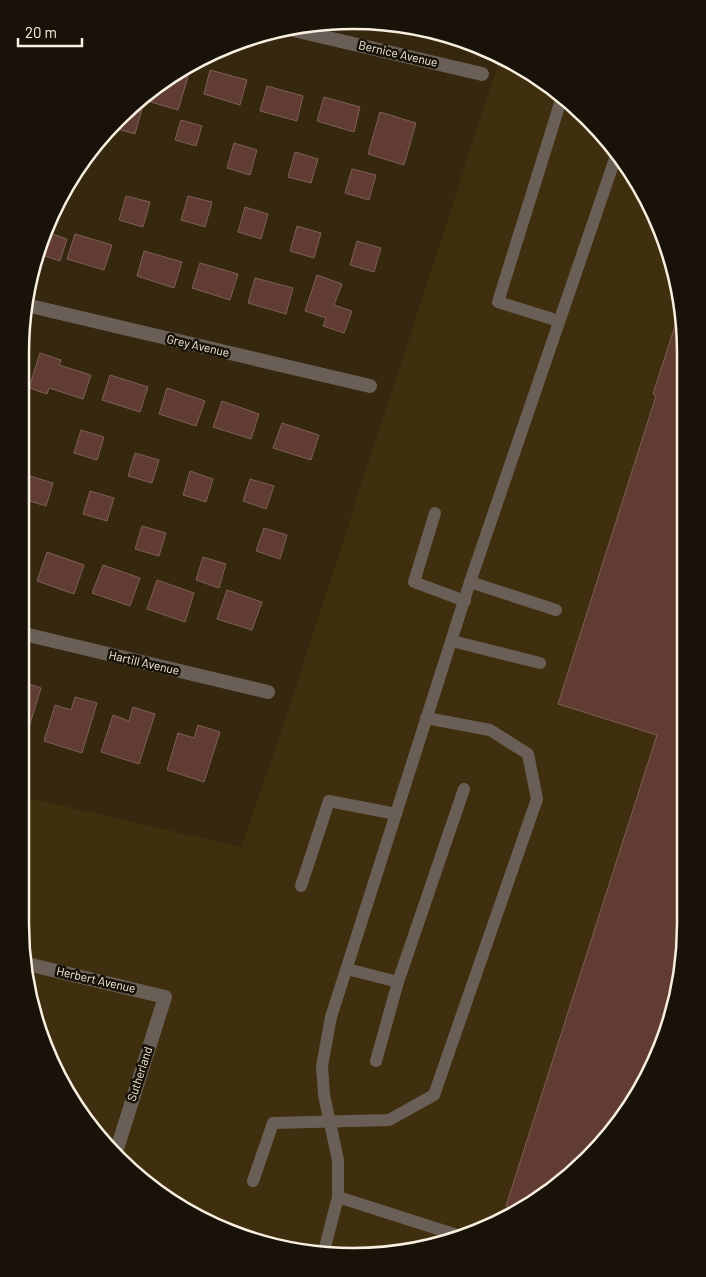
<svg xmlns="http://www.w3.org/2000/svg" width="706" height="1277" viewBox="0 0 706 1277" font-family="Barlow,sans-serif">
	<rect width="100%" height="100%" fill="#35280f"/>
	<polygon fill="#3f2f0e" points="501,56 520,65 588,117 630,168 668,246 683,310 685,945 668,1031 641,1091 572,1175 480,1232 374,1256 267,1246 168,1201 89,1126 38,1031 20,924 20,796 241,847 280,735"/>
	<g fill="#613c32" stroke="#7e5f57">
		<polygon points="184,68 190,70 178,110 144,100 146,93 151,89"/>
		<polygon points="210,70 247,80 240,105 204,94"/>
		<polygon points="267,86 303,96 297,121 260,111"/>
		<polygon points="324,97 360,107 354,132 317,121"/>
		<polygon points="132,106 142,109 135,134 111,127"/>
		<polygon points="380,112 416,123 404,165 368,154"/>
		<polygon points="181,120 202,126 196,146 175,140"/>
		<polygon points="234,143 257,150 250,175 227,168"/>
		<polygon points="295,152 318,159 311,183 288,177"/>
		<polygon points="352,169 376,175 369,200 345,193"/>
		<polygon points="126,196 150,202 143,227 119,220"/>
		<polygon points="188,196 212,202 205,227 181,220"/>
		<polygon points="245,207 268,214 261,239 238,232"/>
		<polygon points="52,215 55,216 50,233 67,239 60,261 39,254 41,250 37,249"/>
		<polygon points="297,226 321,233 314,258 290,251"/>
		<polygon points="75,234 112,245 104,270 67,259"/>
		<polygon points="357,241 381,248 374,272 350,265"/>
		<polygon points="144,251 182,262 174,288 137,276"/>
		<polygon points="200,263 238,274 230,300 192,288"/>
		<polygon points="317,275 342,284 334,305 352,311 344,333 323,326 326,318 305,311"/>
		<polygon points="255,278 293,288 286,314 248,303"/>
		<polygon points="682,304 683,310 685,945 668,1031 641,1091 572,1175 517,1209 506,1206 657,735 558,704 656,396 653,394"/>
		<polygon points="40,353 61,360 59,365 91,375 83,399 49,388 47,394 29,388"/>
		<polygon points="21,358 26,360 21,378"/>
		<polygon points="110,375 148,387 140,412 102,400"/>
		<polygon points="167,388 205,401 196,426 159,414"/>
		<polygon points="222,401 259,414 251,439 213,427"/>
		<polygon points="282,423 319,435 311,460 273,448"/>
		<polygon points="81,430 104,437 97,460 74,453"/>
		<polygon points="135,453 159,460 152,483 128,476"/>
		<polygon points="190,471 213,479 206,502 183,495"/>
		<polygon points="30,476 53,483 46,506 23,499"/>
		<polygon points="250,479 274,486 266,509 243,501"/>
		<polygon points="90,491 114,498 107,521 83,514"/>
		<polygon points="142,526 166,533 159,556 135,549"/>
		<polygon points="264,528 287,535 280,559 256,551"/>
		<polygon points="47,552 84,565 74,594 37,581"/>
		<polygon points="203,557 226,564 219,588 196,580"/>
		<polygon points="103,565 140,578 130,606 92,593"/>
		<polygon points="157,580 194,593 185,622 147,609"/>
		<polygon points="227,590 262,602 252,630 217,619"/>
		<polygon points="20,681 41,688 26,737 20,736"/>
		<polygon points="75,697 97,703 82,753 44,741 55,705 71,710"/>
		<polygon points="133,707 155,714 139,764 101,752 113,715 129,721"/>
		<polygon points="198,725 220,732 204,782 167,770 178,733 194,738"/>
	</g>
	<g fill="none" stroke-linecap="round" stroke-linejoin="round">
		<g stroke="#6a5f57" stroke-width="12">
			<polyline points="559,321 498,302 562,97"/>
			<polyline points="435,513 414,582 465,601"/>
			<polyline points="470,582 556,610"/>
			<polyline points="452,641 540,663"/>
			<polyline points="301,886 329,801 396,814"/>
			<polyline points="347,969 398,982 376,1061"/>
			<polyline points="398,982 464,789"/>
			<polyline points="253,1181 273,1123 389,1120 434,1095 537,799 528,754 490,730 426,718"/>
			<polyline points="338,1197 460,1236"/>
			<polyline points="324,1251 338,1197 338,1160 324,1095 322,1066 331,1017 470,582 617,153"/>
		</g>
		<g stroke="#6a5f57" stroke-width="14">
			<polyline points="285,28 482,74"/>
			<polyline points="26,305 370,386"/>
			<polyline points="20,633 268,692"/>
			<polyline points="27,964 165,997 116,1152"/>
		</g>
	</g>
	<g text-anchor="middle" stroke-width="5" stroke-linejoin="round" paint-order="stroke">
		<g font-size="12" fill="#f8efe1" stroke="#181208">
			<text transform="translate(398 54) rotate(13)" y="4">Bernice Avenue</text>
			<text transform="translate(198 346) rotate(13)" y="4">Grey Avenue</text>
			<text transform="translate(144 663) rotate(13)" y="4">Hartill Avenue</text>
			<text transform="translate(96 980) rotate(13)" y="4">Herbert Avenue</text>
			<text transform="translate(140 1074) rotate(-72)" y="4">Sutherland</text>
		</g>
	</g>
	<path d="M0 0H706V1277H0ZM353 29H353A324 324 0 0 1 677 353V924A324 324 0 0 1 353 1248H353A324 324 0 0 1 29 924V353A324 324 0 0 1 353 29Z" fill="#181208" fill-rule="evenodd"/>
	<path fill="none" stroke="#f8efe1" stroke-width="2.5" d="M353 29H353A324 324 0 0 1 677 353V924A324 324 0 0 1 353 1248H353A324 324 0 0 1 29 924V353A324 324 0 0 1 353 29Z"/>
	<path d="M18 38v8h64v-8" fill="none" stroke="#f8efe1" stroke-width="2.5"/>
	<text x="25" y="38" font-size="15" fill="#f8efe1" stroke="#181208" stroke-width="4" paint-order="stroke">20 m</text>
</svg>
